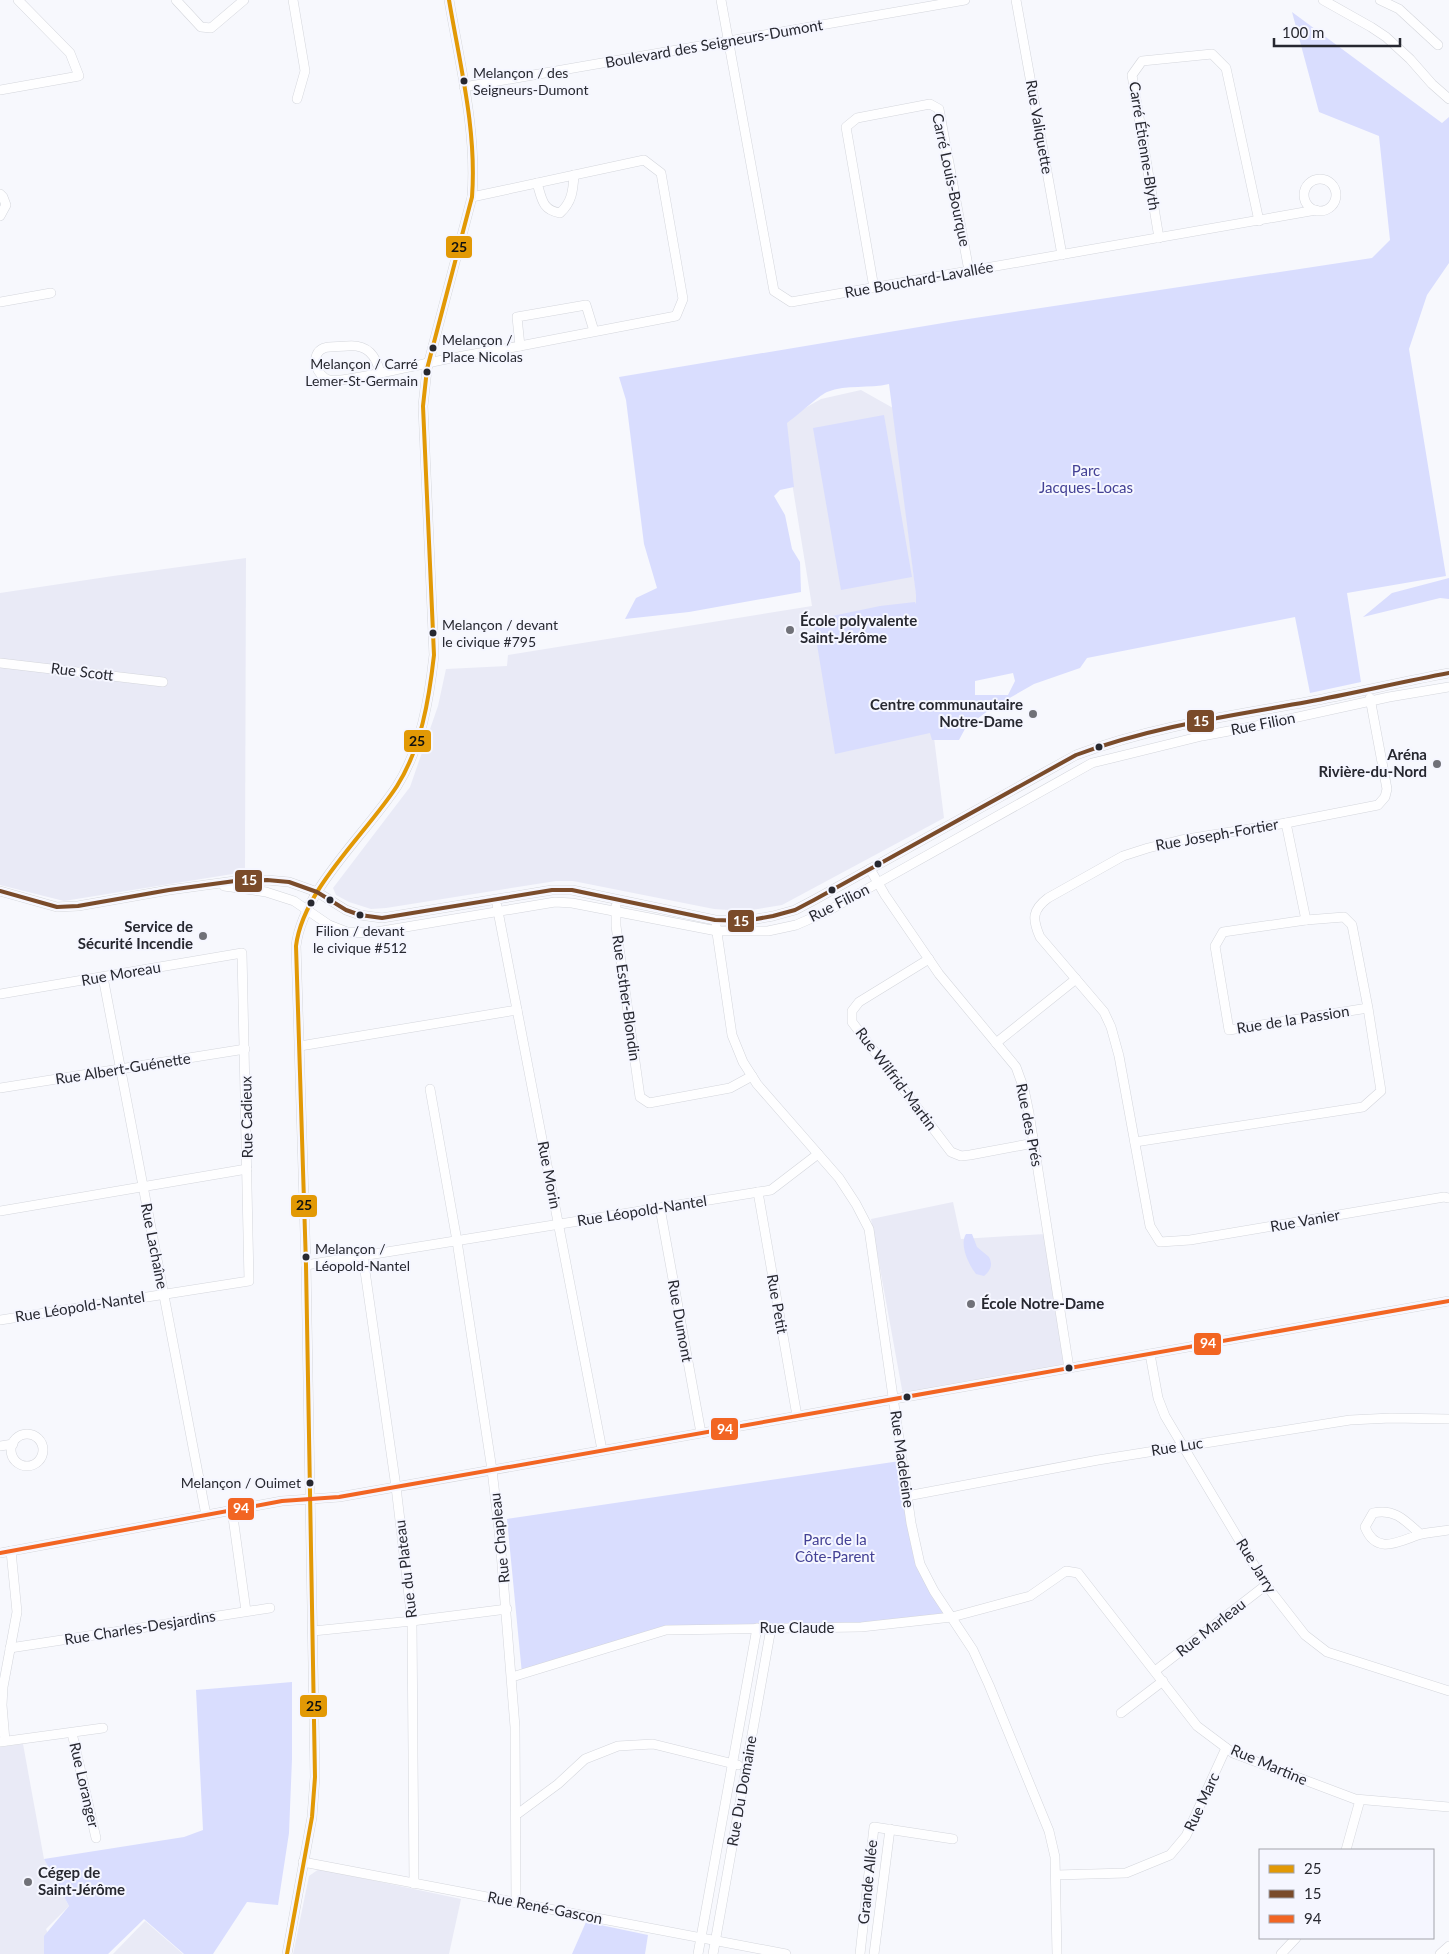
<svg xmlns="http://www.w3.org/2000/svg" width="1449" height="1954" viewBox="0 0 1449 1954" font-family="Lato,sans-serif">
	<rect width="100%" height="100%" fill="#f7f8fd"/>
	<g fill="#e9eaf6">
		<polygon points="861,390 893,408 944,818 782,905 745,911 714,909 573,881 556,881 386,908 371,909 349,902 336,895 333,888 410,787 438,706 446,669 507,666 508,655 812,606 782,421 821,399"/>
		<polygon points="246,558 245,872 64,901 0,885 0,593 113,576"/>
		<polygon points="953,1202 961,1239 1045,1234 1065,1369 903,1395 871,1219"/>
		<polygon points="23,1744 44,1859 69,1906 46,1929 53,1946 47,1954 0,1954 0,1747"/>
		<polygon points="319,1869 461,1899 449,1954 293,1954 309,1876"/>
		<polygon points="145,1921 183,1954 113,1954"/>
	</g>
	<g fill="#d9ddfe" fill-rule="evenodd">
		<path d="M1292 12 1442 123 1449 117V263L1427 295 1409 349 1446 576 1347 593 1361 682 1310 693 1295 617 1087 658 1080 668 1034 684 992 708 966 727 959 740H932L930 733 835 754 813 620 880 606 915 602 916 604V595L889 384C869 389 847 384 827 392 817 397 797 416 787 423L794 487 780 490 774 496 785 515 792 549 800 562 801 592 689 612 625 619 636 598 657 588 644 544 626 400 619 377 955 321 1372 258 1390 240 1379 136 1319 112ZM1013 673 1015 681 1008 695H975V681Z"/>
		<polygon points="884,415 912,577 841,590 813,428"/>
		<polygon points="1449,578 1449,599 1440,598 1363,617 1392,593"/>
		<path d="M966 1234H972L977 1247 989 1257C993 1265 991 1270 984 1276L976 1274C969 1265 959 1245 966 1234Z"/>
		<polygon points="900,1461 916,1565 952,1616 779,1630 655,1633 522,1674 507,1519"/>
		<polygon points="292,1682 292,1759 289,1833 278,1905 247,1902 213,1954 184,1954 144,1919 108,1954 44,1954 44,1936 69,1906 44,1859 184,1837 203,1830 196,1690"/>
		<polygon points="586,1922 648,1935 645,1954 572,1954"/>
	</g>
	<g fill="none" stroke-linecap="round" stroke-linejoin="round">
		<g stroke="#d4d6dc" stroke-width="10">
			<g id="minor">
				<polyline points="176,0 201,27 211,28 244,0"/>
				<polyline points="293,0 305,71 297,99"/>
				<polyline points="721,0 774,291 791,302 1316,210"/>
				<polyline points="1016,0 1062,255"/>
				<polyline points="1323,0 1371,27 1386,37 1410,59 1432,84 1449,99"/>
				<polyline points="1380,0 1399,9 1438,45"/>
				<polyline points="464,87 965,0"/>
				<polyline points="0,90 79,76 70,53 18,0"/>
				<circle cx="1320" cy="195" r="16"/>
				<path d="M537 183C542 199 542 210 560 213 572 202 573 191 574 175"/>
				<polyline points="0,194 3,197 6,205 0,216"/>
				<polyline points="1159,238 1132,75 1142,61 1212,54 1226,68 1259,221"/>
				<polyline points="874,288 846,127 857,118 930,104 939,109 969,271"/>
				<polyline points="0,302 51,293"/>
				<polyline points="520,346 517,317 586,305 594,331"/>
				<path d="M380 373C376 355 367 344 347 346 340 347 331 346 324 348 309 354 316 376 329 380 343 383 402 368 419 365 452 357 486 352 520 346 572 336 624 326 676 316L683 299 661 173 644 160 472 197"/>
				<polyline points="0,663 163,682"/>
				<path d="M1370 698 1387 789 1385 797 1378 805 1286 823 1181 840 1148 848 1123 856 1048 898C1032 910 1032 919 1040 937L1104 1012 1111 1027 1119 1056 1150 1226 1160 1242 1190 1240 1444 1197 1449 1198"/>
				<polyline points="1286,823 1306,920"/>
				<polyline points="870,869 885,895 939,974 1016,1067 1024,1089 1029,1113 1069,1368"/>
				<polyline points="224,886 266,892 294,901 329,925 347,932 370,933 555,902 572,903 717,931 768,931 796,925 826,912 1092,763 1202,736 1261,725 1389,697 1449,687"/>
				<path d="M0 891 57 907 78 906 169 890 235 881 267 880 289 882 317 892 346 910 360 915 382 918 552 890H572L715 920 745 921 773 916 795 910 814 900 1076 755C1150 727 1229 716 1307 702 1355 693 1401 682 1449 673"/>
				<polyline points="497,906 602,1450"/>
				<polyline points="616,906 616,926 640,1097 649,1103 730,1088 752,1076"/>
				<polyline points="716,926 732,1035 743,1062 757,1084 839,1178 856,1204 869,1229 911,1523 920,1564 934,1591 973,1650 989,1685 1049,1831 1055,1857 1057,1954"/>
				<polyline points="929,959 859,1002 852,1011 852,1022 951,1152 961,1156 970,1155 1034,1143"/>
				<polyline points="103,977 206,1515"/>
				<polyline points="0,994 242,953 249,1281 0,1320"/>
				<polyline points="996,1043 1076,979"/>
				<polyline points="300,1046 517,1010"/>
				<polyline points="0,1088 245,1049"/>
				<polyline points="430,1089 457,1241 492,1470 500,1539 515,1727 516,1903"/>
				<polyline points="1135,1142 1363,1107 1381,1091 1368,1008 1352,925 1344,917 1306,920 1223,932 1215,946 1229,1030 1368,1008"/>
				<polyline points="758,1192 797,1416"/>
				<polyline points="660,1208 701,1433"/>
				<polyline points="0,1211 247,1169"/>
				<polyline points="363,1257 396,1487 412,1621 414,1884"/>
				<polyline points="306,1265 771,1190 818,1154"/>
				<polyline points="1150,1354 1158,1398 1165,1416 1266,1585 1305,1635 1327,1652 1449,1691"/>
				<circle cx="27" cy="1450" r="16"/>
				<polyline points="0,1446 13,1444"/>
				<polyline points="907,1496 1098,1460 1350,1420 1391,1418 1449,1419"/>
				<polyline points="232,1510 246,1611"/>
				<path d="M1420 1534C1405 1520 1394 1508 1373 1513L1365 1527C1376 1555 1398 1542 1418 1535 1428 1532 1439 1532 1449 1530"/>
				<polyline points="0,1553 282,1501 339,1497 1449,1301"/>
				<polyline points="313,1631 412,1621 507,1609"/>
				<polyline points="10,1648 270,1608"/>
				<polyline points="1155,1671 1266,1585"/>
				<polyline points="512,1677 666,1630 861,1627 952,1617 1030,1596 1066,1571 1078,1573 1197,1726 1233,1753 1355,1799 1449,1807"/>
				<polyline points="1121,1713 1163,1681"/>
				<polyline points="72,1733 96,1838"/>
				<polyline points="5,1741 2,1705 3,1687 17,1612 11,1551"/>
				<polyline points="0,1742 103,1728"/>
				<polyline points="516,1815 558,1784 585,1759 618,1746 653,1744 738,1765"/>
				<polyline points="1346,1850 1360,1800"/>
				<polyline points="303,1862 786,1954"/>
				<polyline points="1056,1875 1126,1873 1170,1855 1186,1836 1226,1748"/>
				<path d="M287 1954 312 1817 315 1777 306 1265 296 946C303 889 366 834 397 786 421 748 429 700 434 655L423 406 427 369 472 197C477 131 460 65 449 0"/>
				<polyline points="698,1954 757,1628"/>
				<polyline points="713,1954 771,1628"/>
				<polyline points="860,1954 874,1827 953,1839"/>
				<polyline points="874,1954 890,1829"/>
				<polyline points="1281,1954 1296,1938"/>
				<polyline points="1440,1954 1449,1946"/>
			</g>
		</g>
		<use href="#minor" stroke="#fefeff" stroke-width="9"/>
		<g stroke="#f5f6ff" stroke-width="8">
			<path id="bus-1" d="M287 1954 312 1817 315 1777 306 1265 296 946C303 889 366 834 397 786 421 748 429 700 434 655L423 406 427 369 472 197C477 131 460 65 449 0"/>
		</g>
		<g stroke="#f5f6ff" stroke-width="8">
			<path id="bus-2" d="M0 891 57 907 78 906 169 890 235 881 267 880 289 882 317 892 346 910 360 915 382 918 552 890H572L715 920 745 921 773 916 795 910 814 900 1076 755C1150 727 1229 716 1307 702 1355 693 1401 682 1449 673"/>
		</g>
		<g stroke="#f5f6ff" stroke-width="8">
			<polyline id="bus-3" points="0,1553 282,1501 339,1497 1449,1301"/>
		</g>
		<use href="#bus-1" stroke="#e29905" stroke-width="4"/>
		<use href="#bus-2" stroke="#7a4b2a" stroke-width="4"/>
		<use href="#bus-3" stroke="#f26522" stroke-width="4"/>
	</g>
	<g fill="#272830" stroke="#f5f6ff" stroke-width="2">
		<circle cx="464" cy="81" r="4.5"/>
		<circle cx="433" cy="348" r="4.5"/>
		<circle cx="427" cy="372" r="4.5"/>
		<circle cx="433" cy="633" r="4.5"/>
		<circle cx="1099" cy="747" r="4.5"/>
		<circle cx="878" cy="864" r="4.5"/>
		<circle cx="832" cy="890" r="4.5"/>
		<circle cx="330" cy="900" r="4.5"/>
		<circle cx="311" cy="903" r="4.5"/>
		<circle cx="360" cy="915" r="4.5"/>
		<circle cx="306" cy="1257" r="4.5"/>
		<circle cx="1069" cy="1368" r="4.5"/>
		<circle cx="907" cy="1397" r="4.5"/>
		<circle cx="310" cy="1483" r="4.5"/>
	</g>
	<g fill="#707178" stroke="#f5f6ff" stroke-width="2">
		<circle cx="790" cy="630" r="5"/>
		<circle cx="1033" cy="714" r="5"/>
		<circle cx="1437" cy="764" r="5"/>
		<circle cx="203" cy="936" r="5"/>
		<circle cx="971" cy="1304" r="5"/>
		<circle cx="28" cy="1882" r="5"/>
	</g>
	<g text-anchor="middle" stroke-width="4" stroke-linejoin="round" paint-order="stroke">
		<g font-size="14" fill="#272830" stroke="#f5f6ff" text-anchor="start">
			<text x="473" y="78">Melançon / des<tspan x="473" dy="17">Seigneurs-Dumont</tspan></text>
			<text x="442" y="345">Melançon /<tspan x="442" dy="17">Place Nicolas</tspan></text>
			<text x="418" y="369" text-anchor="end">Melançon / Carré<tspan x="418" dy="17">Lemer-St-Germain</tspan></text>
			<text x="442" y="630">Melançon / devant<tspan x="442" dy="17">le civique #795</tspan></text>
			<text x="360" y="936" text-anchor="middle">Filion / devant<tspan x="360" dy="17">le civique #512</tspan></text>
			<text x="315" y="1254">Melançon /<tspan x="315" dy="17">Léopold-Nantel</tspan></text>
			<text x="301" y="1488" text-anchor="end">Melançon / Ouimet</text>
		</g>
		<g font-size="15" fill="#272830" stroke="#f5f6ff">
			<text transform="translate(714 44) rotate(-10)" y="5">Boulevard des Seigneurs-Dumont</text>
			<text transform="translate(1039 127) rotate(80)" y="5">Rue Valiquette</text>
			<text transform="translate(1144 146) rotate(81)" y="5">Carré Étienne-Blyth</text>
			<text transform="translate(951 180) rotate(78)" y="5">Carré Louis-Bourque</text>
			<text transform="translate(919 280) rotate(-10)" y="5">Rue Bouchard-Lavallée</text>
			<text transform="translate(82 672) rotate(7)" y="5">Rue Scott</text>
			<text transform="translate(1263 724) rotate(-11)" y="5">Rue Filion</text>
			<text transform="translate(1217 835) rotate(-10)" y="5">Rue Joseph-Fortier</text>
			<text transform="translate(839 903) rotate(-27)" y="5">Rue Filion</text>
			<text transform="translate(121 974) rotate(-10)" y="5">Rue Moreau</text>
			<text transform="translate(626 998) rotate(82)" y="5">Rue Esther-Blondin</text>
			<text transform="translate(1293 1020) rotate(-9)" y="5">Rue de la Passion</text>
			<text transform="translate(123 1069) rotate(-9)" y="5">Rue Albert-Guénette</text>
			<text transform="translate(896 1079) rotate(53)" y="5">Rue Wilfrid-Martin</text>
			<text transform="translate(247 1117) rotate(-91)" y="5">Rue Cadieux</text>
			<text transform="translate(1029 1125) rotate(79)" y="5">Rue des Prés</text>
			<text transform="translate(549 1175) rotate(79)" y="5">Rue Morin</text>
			<text transform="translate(642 1211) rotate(-9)" y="5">Rue Léopold-Nantel</text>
			<text transform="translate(1305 1221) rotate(-10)" y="5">Rue Vanier</text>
			<text transform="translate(154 1246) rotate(79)" y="5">Rue Lachaîne</text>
			<text transform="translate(777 1304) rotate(80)" y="5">Rue Petit</text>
			<text transform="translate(80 1307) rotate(-9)" y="5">Rue Léopold-Nantel</text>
			<text transform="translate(680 1321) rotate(80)" y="5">Rue Dumont</text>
			<text transform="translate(1177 1447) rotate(-9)" y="5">Rue Luc</text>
			<text transform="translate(902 1459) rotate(82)" y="5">Rue Madeleine</text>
			<text transform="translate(500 1538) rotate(-96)" y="5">Rue Chapleau</text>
			<text transform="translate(1256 1566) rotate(58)" y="5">Rue Jarry</text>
			<text transform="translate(406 1569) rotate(-97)" y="5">Rue du Plateau</text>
			<text transform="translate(140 1628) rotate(-9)" y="5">Rue Charles-Desjardins</text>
			<text x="797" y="1633">Rue Claude</text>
			<text transform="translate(1211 1628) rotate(-38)" y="5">Rue Marleau</text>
			<text transform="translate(1269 1765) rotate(23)" y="5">Rue Martine</text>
			<text transform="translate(84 1785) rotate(77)" y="5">Rue Loranger</text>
			<text transform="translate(742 1791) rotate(-80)" y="5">Rue Du Domaine</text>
			<text transform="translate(1202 1802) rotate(-65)" y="5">Rue Marc</text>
			<text transform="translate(868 1882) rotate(-84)" y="5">Grande Allée</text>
			<text transform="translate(545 1908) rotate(11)" y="5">Rue René-Gascon</text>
		</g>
		<g font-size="15" fill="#434195" stroke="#f5f6ff">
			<text x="1086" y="476">Parc<tspan x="1086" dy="17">Jacques-Locas</tspan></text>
			<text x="835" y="1545">Parc de la<tspan x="835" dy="17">Côte-Parent</tspan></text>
		</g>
		<g font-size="15" font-weight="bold" fill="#272830" stroke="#f5f6ff" text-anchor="start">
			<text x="800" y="626">École polyvalente<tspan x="800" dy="17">Saint-Jérôme</tspan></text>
			<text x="1023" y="710" text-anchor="end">Centre communautaire<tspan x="1023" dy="17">Notre-Dame</tspan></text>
			<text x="1427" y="760" text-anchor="end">Aréna<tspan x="1427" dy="17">Rivière-du-Nord</tspan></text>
			<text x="193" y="932" text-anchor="end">Service de<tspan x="193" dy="17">Sécurité Incendie</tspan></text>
			<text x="981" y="1309">École Notre-Dame</text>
			<text x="38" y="1878">Cégep de<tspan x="38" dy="17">Saint-Jérôme</tspan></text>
		</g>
	</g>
	<g stroke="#f5f6ff" stroke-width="2">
		<rect x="445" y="235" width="28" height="24" rx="5" fill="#e29905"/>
		<rect x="1186" y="709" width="29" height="24" rx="5" fill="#7a4b2a"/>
		<rect x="403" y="729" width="29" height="24" rx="5" fill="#e29905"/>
		<rect x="234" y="869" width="29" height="24" rx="5" fill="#7a4b2a"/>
		<rect x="727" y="909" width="28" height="24" rx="5" fill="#7a4b2a"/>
		<rect x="290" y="1194" width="28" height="24" rx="5" fill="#e29905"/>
		<rect x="1193" y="1332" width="29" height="24" rx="5" fill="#f26522"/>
		<rect x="710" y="1417" width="29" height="24" rx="5" fill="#f26522"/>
		<rect x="227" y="1497" width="28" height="24" rx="5" fill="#f26522"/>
		<rect x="299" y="1694" width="29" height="24" rx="5" fill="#e29905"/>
	</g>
	<g font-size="14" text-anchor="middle" font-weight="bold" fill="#fff">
		<text x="1201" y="726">15</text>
		<text x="249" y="885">15</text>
		<text x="741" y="926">15</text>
		<text x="1208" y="1348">94</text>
		<text x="725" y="1434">94</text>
		<text x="241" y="1513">94</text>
	</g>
	<g font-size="14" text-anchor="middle" font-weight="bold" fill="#111">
		<text x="459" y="252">25</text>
		<text x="417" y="746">25</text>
		<text x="304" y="1210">25</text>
		<text x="314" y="1711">25</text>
	</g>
	<rect x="1259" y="1849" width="175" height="90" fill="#f5f6ff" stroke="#a3a4ac"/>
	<rect x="1269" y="1865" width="25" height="8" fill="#e29905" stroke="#a3a4ac"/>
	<text x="1304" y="1874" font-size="15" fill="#272830">25</text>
	<rect x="1269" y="1890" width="25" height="8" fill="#7a4b2a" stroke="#a3a4ac"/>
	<text x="1304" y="1899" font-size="15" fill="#272830">15</text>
	<rect x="1269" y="1915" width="25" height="8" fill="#f26522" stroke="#a3a4ac"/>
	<text x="1304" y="1924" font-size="15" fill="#272830">94</text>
	<path d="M1274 38v8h126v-8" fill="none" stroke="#272830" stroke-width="2.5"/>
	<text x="1282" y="38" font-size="15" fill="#272830" stroke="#f5f6ff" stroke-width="4" paint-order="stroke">100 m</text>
</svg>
